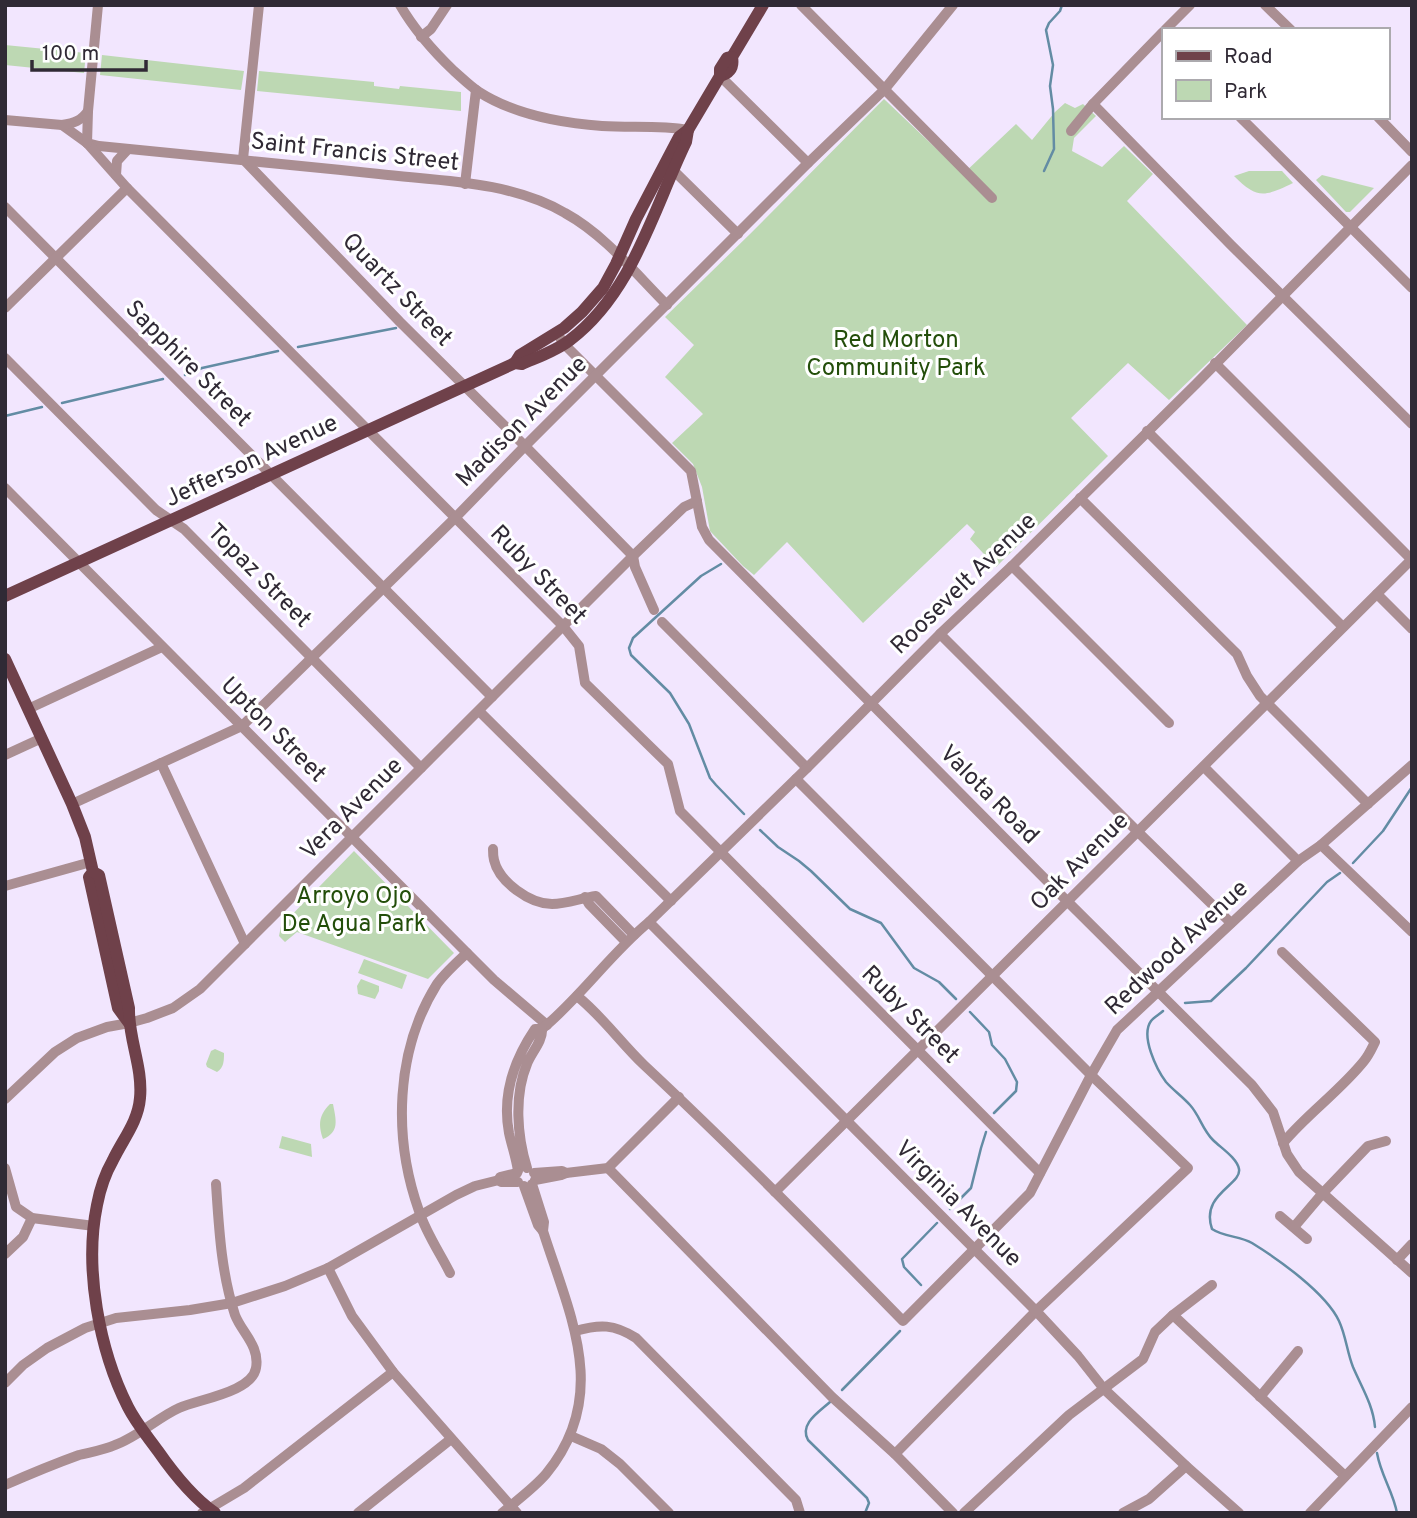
<svg xmlns="http://www.w3.org/2000/svg" width="1417" height="1518" viewBox="0 0 1417 1518" font-family="Overpass,sans-serif">
	<rect width="100%" height="100%" fill="#f2e6fe"/>
	<g fill="#bdd8b3">
		<polygon points="5,45 86,53 84,73 5,65"/>
		<polygon points="102,55 244,71 241,90 100,75"/>
		<polygon points="259,71 374,82 374,86 399,89 400,86 461,92 461,111 257,91"/>
		<polygon points="884,99 963,174 1016,124 1032,140 1055,112 1065,103 1075,108 1083,104 1096,116 1074,138 1072,151 1102,167 1124,146 1153,174 1127,201 1247,325 1169,400 1128,363 1071,418 1108,456 996,567 970,539 975,532 967,524 863,623 787,542 754,575 743,566 710,531 702,487 693,464 672,443 703,414 665,377 694,345 665,317 750,234"/>
		<path d="M1249 171H1282L1293 183C1264 197 1257 199 1234 176Z"/>
		<polygon points="1322,175 1374,188 1350,212 1346,212 1316,180"/>
		<polygon points="354,851 454,953 428,979 297,932 285,942 279,936 281,926"/>
		<polygon points="364,959 407,975 402,989 358,973"/>
		<polygon points="361,979 379,986 379,991 375,999 358,994 357,986"/>
		<path d="M215 1049 224 1053C224 1060 224 1068 217 1072L207 1067 206 1064 211 1051Z"/>
		<path d="M330 1104H333C336 1120 340 1132 323 1139 318 1124 319 1115 330 1104Z"/>
		<polygon points="282,1136 311,1144 312,1157 279,1148"/>
	</g>
	<g fill="none" stroke-linecap="round" stroke-linejoin="round">
		<g stroke="#638ca4" stroke-width="2.5">
			<polyline points="1044,171 1054,149 1053,109 1050,86 1053,65 1046,30 1049,23 1060,11 1062,5"/>
			<polyline points="298,347 396,328"/>
			<polyline points="185,375 202,368 278,351"/>
			<polyline points="62,403 163,379"/>
			<polyline points="5,416 42,407"/>
			<polyline points="721,564 701,576 633,638 629,648 631,655 670,693 689,724 710,778 716,785 744,814"/>
			<polyline points="760,830 778,847 799,861 811,871 850,909 881,923 914,968 939,982 956,999"/>
			<polyline points="1353,863 1383,831 1412,787"/>
			<polyline points="1185,1003 1211,1001 1246,968 1327,882 1340,873"/>
			<path d="M1163 1011C1160 1014 1154 1017 1151 1021 1140 1036 1157 1070 1166 1082 1173 1090 1182 1096 1190 1105 1200 1116 1202 1129 1213 1140 1221 1148 1237 1158 1239 1169 1242 1185 1200 1194 1212 1229 1224 1237 1240 1236 1252 1243 1278 1259 1326 1293 1339 1321 1346 1336 1347 1352 1353 1367 1362 1388 1373 1405 1375 1427"/>
			<polyline points="970,1012 989,1032 992,1045 1005,1059 1017,1082 1016,1091 994,1113"/>
			<polyline points="950,1209 971,1188 981,1148 986,1132"/>
			<polyline points="921,1285 904,1267 902,1259 937,1223"/>
			<polyline points="842,1390 900,1331"/>
			<path d="M830 1402C819 1412 799 1424 808 1440L867 1498 869 1503 865 1513"/>
			<path d="M1377 1453C1381 1476 1393 1491 1397 1513"/>
		</g>
		<g stroke="#aa8e92" stroke-width="10">
			<polyline points="259,5 243,159 400,322 525,446 633,556 635,567 654,610"/>
			<path d="M400 5C415 31 433 51 454 71 462 78 470 86 479 92 515 115 560 123 602 126 631 128 659 125 688 130"/>
			<polyline points="801,5 992,198"/>
			<polyline points="1265,5 1291,30"/>
			<polyline points="1165,30 1190,5"/>
			<polyline points="421,37 431,29 447,5"/>
			<polyline points="720,76 808,163"/>
			<polyline points="1093,104 1231,245 1412,424"/>
			<polyline points="1240,117 1412,288"/>
			<polyline points="1378,117 1412,152"/>
			<path d="M5 120 62 125 87 143 99 146C193 156 286 164 379 174 441 181 510 181 565 213 605 235 635 273 667 305"/>
			<path d="M62 125C74 123 81 121 88 111"/>
			<polyline points="1071,131 1093,104 1163,32"/>
			<polyline points="87,143 127,188 563,626 579,646 585,683 668,764 680,811 1040,1173"/>
			<polyline points="87,143 88,111 98,5"/>
			<polyline points="673,170 738,234"/>
			<polyline points="116,175 117,161 128,149"/>
			<polyline points="465,184 476,90"/>
			<polyline points="5,207 492,697"/>
			<polyline points="5,308 127,188"/>
			<polyline points="557,333 564,344 691,471 702,527 709,540 1067,901 1252,1085 1273,1112 1287,1154 1299,1172 1412,1273"/>
			<polyline points="5,358 156,510 184,529 421,768"/>
			<polyline points="1215,363 1411,559"/>
			<polyline points="1147,431 1343,627"/>
			<polyline points="5,488 467,953 494,980 547,1025"/>
			<polyline points="1080,498 1237,654 1247,676 1260,696 1368,804"/>
			<polyline points="1012,566 1169,723"/>
			<polyline points="1377,594 1412,629"/>
			<polyline points="662,622 807,768"/>
			<polyline points="940,634 1138,832 1231,923"/>
			<polyline points="28,709 162,647"/>
			<polyline points="479,711 671,901"/>
			<polyline points="5,755 42,738"/>
			<polyline points="161,763 245,944"/>
			<polyline points="1204,767 1298,861"/>
			<polyline points="796,779 1091,1075 1188,1168 1036,1311 895,1454"/>
			<polyline points="72,804 242,726 455,518 525,446 808,163 884,90 953,5"/>
			<polyline points="1321,845 1412,932"/>
			<path d="M493 849C493 852 493 856 494 860 499 882 530 904 552 904 567 904 581 898 596 896L634 935"/>
			<polyline points="5,886 91,862"/>
			<polyline points="585,897 589,904 626,942"/>
			<polyline points="649,922 1036,1311 1078,1356 1104,1389 1186,1466 1239,1513"/>
			<path d="M1282 952 1375 1042C1372 1048 1369 1055 1364 1061 1340 1091 1307 1114 1283 1143"/>
			<path d="M577 996C602 1016 621 1043 644 1065 733 1148 818 1234 903 1321L1030 1193 1091 1075 1117 1030 1298 861 1321 845 1412 765"/>
			<path d="M542 1029C581 997 610 954 649 922L807 768 940 634 1012 566 1196 384 1412 165"/>
			<polyline points="5,1099 55,1052 77,1038 107,1027 129,1023 147,1018 173,1008 200,989 633,556 684,507 697,501"/>
			<polyline points="5,1168 16,1207 32,1218 94,1226"/>
			<polyline points="608,1168 832,1397 895,1454 953,1513"/>
			<path d="M518 1171C516 1157 512 1147 509 1133 502 1096 514 1060 535 1029H542C543 1041 531 1053 527 1064 514 1095 517 1136 527 1168"/>
			<polyline points="517,1173 500,1177 499,1180 501,1182 518,1182"/>
			<polyline points="534,1173 562,1171 566,1173 561,1175 535,1180"/>
			<polyline points="566,1173 608,1168 679,1097"/>
			<polyline points="524,1186 538,1225 543,1231 544,1222 532,1184"/>
			<polyline points="775,1192 1412,559"/>
			<polyline points="1280,1216 1307,1239"/>
			<polyline points="1294,1227 1322,1194 1368,1146 1386,1141"/>
			<polyline points="5,1254 23,1237 32,1218"/>
			<polyline points="1397,1260 1412,1244"/>
			<polyline points="328,1268 352,1316 393,1372 517,1513"/>
			<path d="M450 1273C440 1253 426 1233 419 1211 393 1138 395 1051 437 984 445 973 457 962 467 953"/>
			<polyline points="1173,1315 1345,1476"/>
			<path d="M575 1331C600 1324 614 1324 636 1338L796 1500 800 1513"/>
			<polyline points="5,1383 23,1365 47,1348 85,1328 116,1318 190,1310 232,1303 285,1286 328,1268 456,1195 475,1186 499,1180"/>
			<polyline points="1260,1397 1298,1351"/>
			<polyline points="571,1436 601,1449 620,1464 669,1513"/>
			<path d="M5 1485C30 1474 54 1464 79 1455 91 1452 104 1450 115 1445 138 1437 157 1418 179 1408 199 1399 252 1392 256 1368 260 1346 242 1333 235 1315 221 1272 219 1228 216 1184"/>
			<polyline points="202,1513 244,1488 393,1372"/>
			<polyline points="358,1513 451,1439"/>
			<path d="M502 1513C516 1501 534 1488 546 1474 611 1395 570 1316 543 1231"/>
			<polyline points="964,1513 1069,1415 1143,1359 1155,1332 1173,1315 1212,1285"/>
			<polyline points="1123,1513 1149,1499 1186,1466"/>
			<polyline points="1310,1513 1412,1407"/>
		</g>
		<g stroke="#6f414a" stroke-width="12">
			<path d="M720 76C730 73 734 68 732 57L763 5"/>
			<polyline points="515,363 520,355 564,328 582,312 603,288 616,264 636,219 679,137 688,130 720,76 720,69 727,58 732,57"/>
			<path d="M5 596 515 363 522 364C538 357 556 351 570 340 633 292 653 210 686 142L688 130"/>
			<polyline points="5,659 72,804 85,837 93,872 89,877 118,1008 129,1023"/>
			<path d="M93 872 99 875 129 1008C128 1038 143 1067 140 1098 138 1122 123 1139 113 1160 105 1174 100 1189 97 1205 84 1268 99 1350 128 1407 136 1423 148 1437 158 1451 174 1474 192 1497 215 1513"/>
		</g>
	</g>
	<g text-anchor="middle" stroke-width="6" stroke-linejoin="round" paint-order="stroke">
		<g font-size="24" fill="#302a35" stroke="#fff">
			<text transform="translate(355 151) rotate(6)" y="8">Saint Francis Street</text>
			<text transform="translate(398 289) rotate(46)" y="8">Quartz Street</text>
			<text transform="translate(189 363) rotate(45)" y="8">Sapphire Street</text>
			<text transform="translate(521 421) rotate(-45)" y="8">Madison Avenue</text>
			<text transform="translate(251 460) rotate(-25)" y="8">Jefferson Avenue</text>
			<text transform="translate(539 574) rotate(46)" y="8">Ruby Street</text>
			<text transform="translate(260 575) rotate(45)" y="8">Topaz Street</text>
			<text transform="translate(963 583) rotate(-44)" y="8">Roosevelt Avenue</text>
			<text transform="translate(274 729) rotate(45)" y="8">Upton Street</text>
			<text transform="translate(990 794) rotate(45)" y="8">Valota Road</text>
			<text transform="translate(351 808) rotate(-45)" y="8">Vera Avenue</text>
			<text transform="translate(1079 861) rotate(-45)" y="8">Oak Avenue</text>
			<text transform="translate(1176 947) rotate(-43)" y="8">Redwood Avenue</text>
			<text transform="translate(911 1014) rotate(45)" y="8">Ruby Street</text>
			<text transform="translate(959 1203) rotate(45)" y="8">Virginia Avenue</text>
		</g>
		<g font-size="24" fill="#234e0a" stroke="#fff">
			<text x="896" y="347">Red Morton<tspan x="896" dy="28">Community Park</tspan></text>
			<text x="354" y="903">Arroyo Ojo<tspan x="354" dy="28">De Agua Park</tspan></text>
		</g>
	</g>
	<rect width="1417" height="1518" fill="none" stroke="#302a35" stroke-width="14"/>
	<rect x="1162" y="28" width="228" height="91" fill="#ffffff" stroke="#acaaae" stroke-width="2"/>
	<rect x="1176" y="51" width="35" height="10" fill="#6f414a" stroke="#acaaae" stroke-width="2"/>
	<text x="1224" y="63" font-size="21" fill="#302a35">Road</text>
	<rect x="1176" y="80" width="35" height="21" fill="#bdd8b3" stroke="#acaaae" stroke-width="2"/>
	<text x="1224" y="98" font-size="21" fill="#302a35">Park</text>
	<path d="M32 60v10h114v-10" fill="none" stroke="#302a35" stroke-width="3.5"/>
	<text x="42" y="60" font-size="21" fill="#302a35" stroke="#ffffff" stroke-width="5" paint-order="stroke">100 m</text>
</svg>
